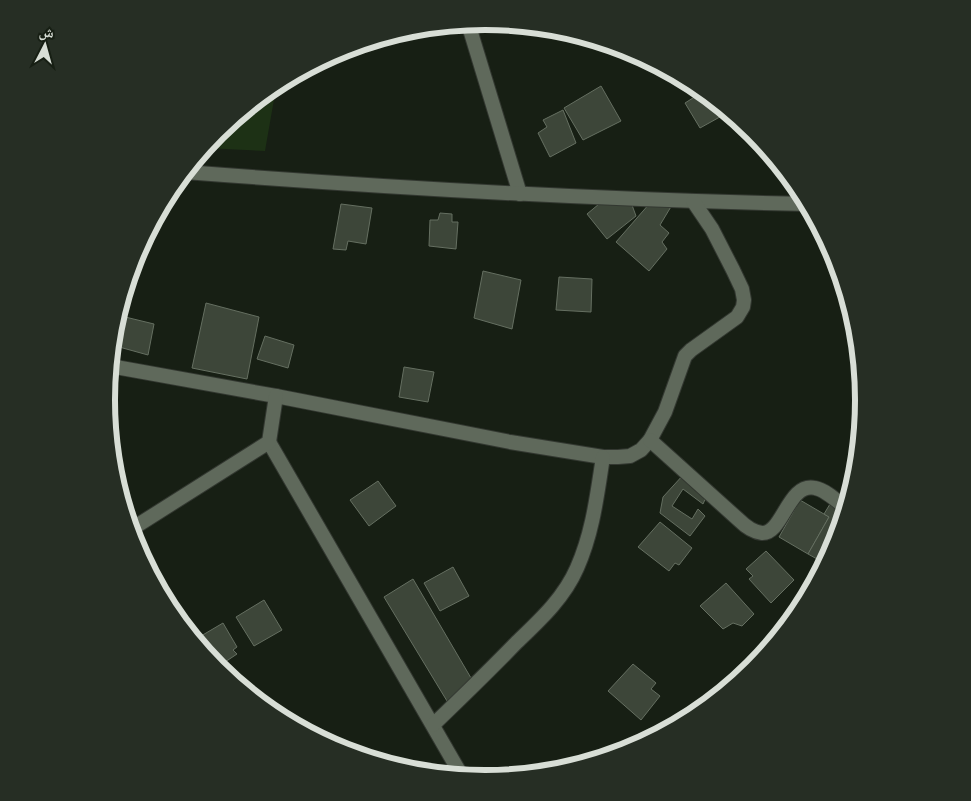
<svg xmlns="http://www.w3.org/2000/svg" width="971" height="801" viewBox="0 0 971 801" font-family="'Varela Round','Noto Naskh Arabic',sans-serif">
	<rect width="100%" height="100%" fill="#171f14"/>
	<polygon fill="#1d3115" points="280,82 276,88 265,151 205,148 218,132"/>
	<g fill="#3d4639" stroke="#656f61">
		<polygon points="562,29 574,33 568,37"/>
		<polygon points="601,86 621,121 583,140 564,108"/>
		<polygon points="704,91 723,108 727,113 700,128 685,103"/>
		<polygon points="563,110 576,143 550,157 538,133 547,127 543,120"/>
		<polygon points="650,203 672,205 660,225 669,233 662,242 667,249 649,271 616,242"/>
		<polygon points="341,204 372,208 366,244 348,241 346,250 333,249"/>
		<polygon points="599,204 632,205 636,216 607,239 587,214"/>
		<polygon points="440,213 452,214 452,222 458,222 456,249 429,246 430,220 438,220"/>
		<polygon points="483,271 521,280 512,329 474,318"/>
		<polygon points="559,277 592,279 591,312 556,310"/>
		<polygon points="206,303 259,317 247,379 192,368"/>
		<polygon points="117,315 154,324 148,355 112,345 114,326"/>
		<polygon points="265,336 294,345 288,368 257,359"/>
		<polygon points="404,367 434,372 428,402 399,397"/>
		<polygon points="684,474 707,495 703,504 683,489 672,506 692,519 698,509 705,516 690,536 660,513 663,497"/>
		<polygon points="378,481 396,506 369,526 350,500"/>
		<polygon points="800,500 829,517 808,554 779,537"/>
		<polygon points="830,504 845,514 836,546 826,564 808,554 829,517 824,514"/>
		<polygon points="660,522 692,548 679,565 675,563 669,571 638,547"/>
		<polygon points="766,551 794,580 771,603 749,579 753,576 746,569"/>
		<polygon points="453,567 469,596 440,611 424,583"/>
		<polygon points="413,579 471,678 447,701 384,597"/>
		<polygon points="726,583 754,614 742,626 733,623 723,629 700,606"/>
		<polygon points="264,600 282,630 254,646 236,617"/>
		<polygon points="223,623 237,647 233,650 237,654 219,666 201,636"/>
		<polygon points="771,638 777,641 765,655"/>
		<polygon points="633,664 656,683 651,689 660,696 641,720 608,691"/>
		<polygon points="681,714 687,721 651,740"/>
	</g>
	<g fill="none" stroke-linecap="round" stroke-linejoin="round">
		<g stroke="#333831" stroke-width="16">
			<g id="minor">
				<polyline points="468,23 520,194"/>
				<path d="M185 172C392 188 600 200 809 204"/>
				<polyline points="110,366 276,396 510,442 603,457 618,457 630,456 641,450 650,440 665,412 685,356 691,350 737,317 743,307 744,300 742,289 733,270 712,229 693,201"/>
				<path d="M650 440 739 520C745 526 753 532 762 533 783 534 788 482 815 488 826 490 838 502 847 509"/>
				<polyline points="269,442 463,778"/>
				<polyline points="130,530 269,442 276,396"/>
				<path d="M433 725C461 698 490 670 517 642 540 620 564 598 577 568 593 532 597 495 603 457"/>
			</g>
		</g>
		<use href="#minor" stroke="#5f695b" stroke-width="14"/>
	</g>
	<path d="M0 0H971V801H0ZM115 400a370 370 0 1 1 740 0a370 370 0 1 1-740 0Z" fill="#262e24" fill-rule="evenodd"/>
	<path fill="none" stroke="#d8ded6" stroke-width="6" d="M115 400a370 370 0 1 1 740 0a370 370 0 1 1-740 0Z"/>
	<g transform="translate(45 45) rotate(6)" stroke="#171f14" stroke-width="4" paint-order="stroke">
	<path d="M0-4L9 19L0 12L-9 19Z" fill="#d8ded6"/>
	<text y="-8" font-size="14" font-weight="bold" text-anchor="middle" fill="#d8ded6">ش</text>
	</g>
</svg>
